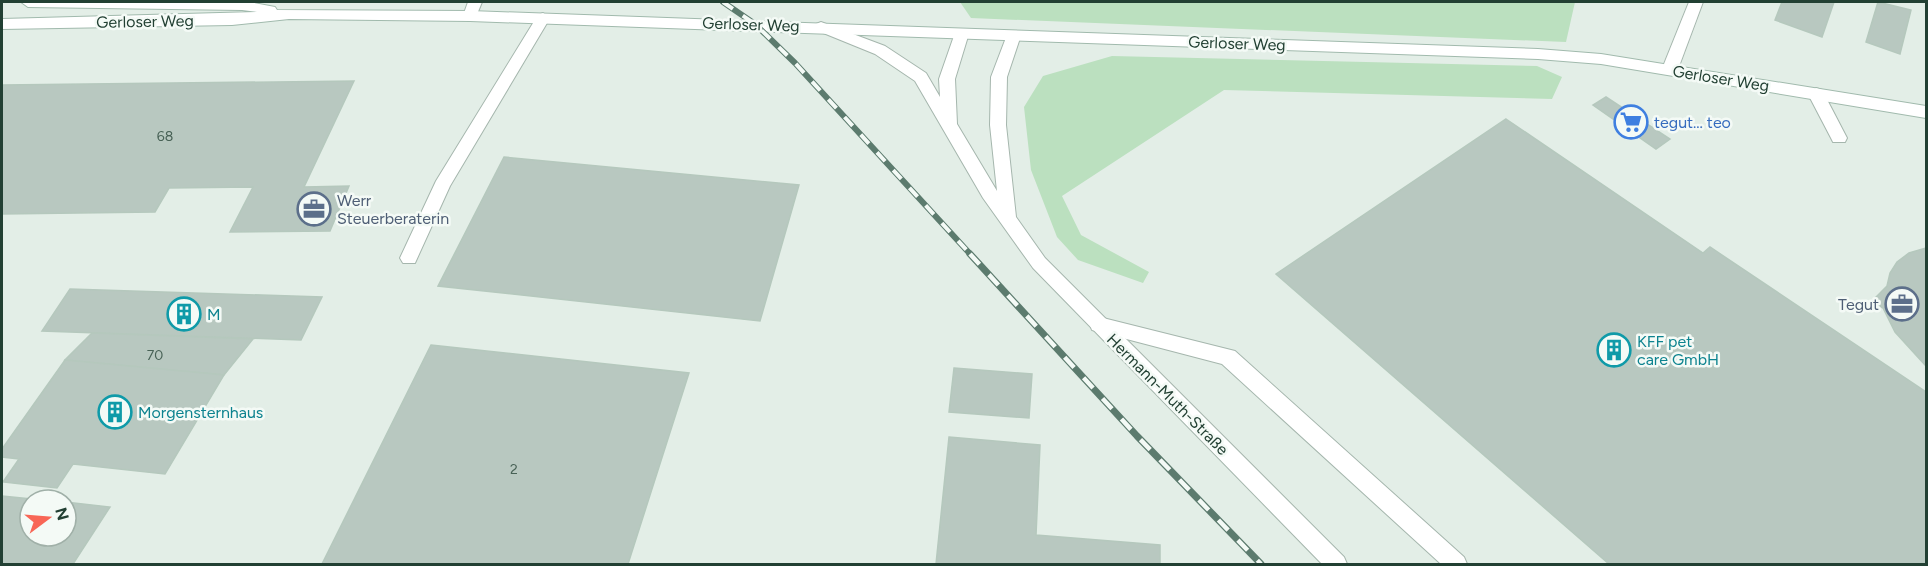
<svg xmlns="http://www.w3.org/2000/svg" width="1928" height="566" viewBox="0 0 1928 566" font-family="Figtree,sans-serif">
	<rect width="100%" height="100%" fill="#e3eee7"/>
	<g fill="#bbe0bf">
		<polygon points="960,2 1575,2 1566,42 971,18"/>
		<polygon points="1112,56 1537,66 1562,77 1552,99 1224,90 1062,196 1081,235 1149,272 1143,283 1078,260 1057,237 1031,170 1024,107 1043,76"/>
	</g>
	<g fill="#b8c8c0" stroke="#b5c8bd" stroke-width="1.5">
		<polygon points="1782,2 1834,2 1822,37 1775,20"/>
		<polygon points="1878,2 1911,10 1900,54 1866,42"/>
		<polygon points="354,81 304,187 349,186 330,231 230,232 253,187 169,188 155,212 2,214 2,85"/>
		<polygon points="1606,97 1670,139 1656,149 1593,105"/>
		<polygon points="1506,119 1703,253 1710,247 1926,392 1926,564 1609,564 1276,274"/>
		<polygon points="504,157 799,185 760,321 438,286"/>
		<polygon points="1926,248 1926,366 1895,332 1883,308 1872,301 1887,286 1890,273 1897,262 1909,253"/>
		<polygon points="70,289 322,297 301,340 42,331"/>
		<polygon points="92,333 253,339 224,375 65,360"/>
		<polygon points="431,345 689,373 628,564 322,564"/>
		<polygon points="65,360 224,375 165,474 73,464 57,488 3,482 19,459 2,457 2,449"/>
		<polygon points="954,368 1032,374 1029,418 949,412"/>
		<polygon points="949,437 1040,445 1036,535 1160,545 1160,564 936,564"/>
		<polygon points="2,496 42,500 30,500 30,536 66,536 66,502 110,507 73,564 2,564"/>
	</g>
	<g fill="none" stroke-linecap="round" stroke-linejoin="round">
		<g stroke="#a5b6ad" stroke-width="2">
			<g id="lane">
				<polygon points="468,2 482,2 475,19 470,21 463,16"/>
				<polygon points="1689,2 1703,2 1678,69 1670,74 1665,73 1662,69"/>
				<polygon points="543,13 550,18 450,186 415,263 403,263 400,258 436,181 538,15"/>
				<polygon points="1816,88 1822,90 1847,138 1845,142 1833,142 1831,138 1808,94"/>
				<polygon points="1099,317 1235,351 1464,557 1467,564 1441,564 1222,364 1092,330 1090,325 1092,320"/>
			</g>
		</g>
		<g stroke="#a5b6ad" stroke-width="2">
			<polygon id="street" points="821,22 885,46 926,73 940,97 939,79 955,33 957,29 967,29 969,33 955,79 957,124 997,191 990,125 991,77 1007,35 1009,31 1019,31 1021,35 1007,77 1006,125 1016,217 1045,258 1344,557 1347,564 1322,564 1033,268 983,198 915,81 875,54 816,30 814,27 816,24"/>
		</g>
		<g stroke="#a1baad" stroke-width="2">
			<polygon id="secondary" points="21,2 249,2 275,7 277,10 470,11 1538,49 1601,54 1926,106 1926,118 1601,64 1538,59 470,21 289,19 232,25 2,29 2,19 257,12 242,10 28,7"/>
		</g>
		<use href="#lane" fill="#fff" fill-rule="evenodd"/>
		<use href="#street" fill="#fff" fill-rule="evenodd"/>
		<use href="#secondary" fill="#fff" fill-rule="evenodd"/>
		<g stroke="#5c7b6e" stroke-width="6">
			<polyline id="rail-far1" points="723,2 755,24 795,63 972,256"/>
		</g>
		<g stroke="#5c7b6e" stroke-width="7">
			<polyline id="rail" points="970,254 1137,436 1261,564"/>
		</g>
		<use href="#rail-far1" stroke="#f4faf6" stroke-width="4" stroke-dasharray="12" stroke-linecap="butt"/>
		<use href="#rail" stroke="#f4faf6" stroke-width="4.5" stroke-dasharray="14" stroke-linecap="butt"/>
	</g>
	<defs>
		<g id="supermarket-ring" transform="scale(1.725)"><circle r="9.5" fill="#f4faf6" stroke="#3f7fe0" stroke-width="1.5"/><path d="M-6-5.5h2.5l.6 2H6L4.5 2H-2.5L-4.4-4H-6ZM-1.5 3.2a1.3 1.3 0 1 0 .1 0ZM3 3.2a1.3 1.3 0 1 0 .1 0Z" fill="#3f7fe0"/></g>
		<g id="office-ring" transform="scale(1.725)"><circle r="9.5" fill="#f4faf6" stroke="#5c6f8a" stroke-width="1.5"/><path d="M-6-3h4V-5.5h4V-3h4V5H-6ZM-1-4.5V-3h2v-1.5ZM-6 0V1H6V0Z" fill="#5c6f8a"/></g>
		<g id="building-ring" transform="scale(1.725)"><circle r="9.5" fill="#f4faf6" stroke="#0f9aa8" stroke-width="1.5"/><path d="M-4-6H4V6H1V3H-1V6H-4ZM-2.5-4.3h1.7v1.8h-1.7ZM.8-4.3h1.7v1.8H.8ZM-2.5-1h1.7V.8h-1.7ZM.8-1h1.7V.8H.8Z" fill="#0f9aa8"/></g>
	</defs>
	<g fill-rule="evenodd">
		<use href="#supermarket-ring" x="1631" y="122"/>
		<use href="#office-ring" x="314" y="209"/>
		<use href="#office-ring" x="1902" y="304"/>
		<use href="#building-ring" x="184" y="314"/>
		<use href="#building-ring" x="1614" y="350"/>
		<use href="#building-ring" x="115" y="412"/>
	</g>
	<g text-anchor="middle" stroke-width="5" stroke-linejoin="round" paint-order="stroke">
		<g font-size="14" fill="#486256">
			<text x="165" y="141">68</text>
			<text x="155" y="360">70</text>
			<text x="514" y="474">2</text>
		</g>
		<g font-size="16" fill="#224033" stroke="#f4faf6">
			<text transform="translate(145 21) rotate(-1)" y="6">Gerloser Weg</text>
			<text transform="translate(751 24) rotate(2)" y="6">Gerloser Weg</text>
			<text transform="translate(1237 43) rotate(2)" y="6">Gerloser Weg</text>
			<text transform="translate(1721 78) rotate(9)" y="6">Gerloser Weg</text>
			<text transform="translate(1168 394) rotate(45)" y="6">Hermann-Muth-Straße</text>
		</g>
		<g font-size="16" fill="#366cbe" stroke="#f4faf6" text-anchor="start">
			<text x="1654" y="128">tegut… teo</text>
		</g>
		<g font-size="16" fill="#4e5e75" stroke="#f4faf6" text-anchor="start">
			<text x="337" y="206">Werr<tspan x="337" dy="18">Steuerberaterin</tspan></text>
			<text x="1879" y="310" text-anchor="end">Tegut</text>
		</g>
		<g font-size="16" fill="#0d838f" stroke="#f4faf6" text-anchor="start">
			<text x="207" y="320">M</text>
			<text x="1637" y="347">KFF pet<tspan x="1637" dy="18">care GmbH</tspan></text>
			<text x="138" y="418">Morgensternhaus</text>
		</g>
	</g>
	<rect width="1928" height="566" fill="none" stroke="#224033" stroke-width="6"/>
	<g transform="translate(48 518) rotate(74)"><circle r="28" fill="#f4faf6" stroke="#a0b0a8" stroke-width="1.5"/>
	<path d="M0-4.5L10 22L0 15L-10 22Z" fill="#f86656"/>
	<text y="-9" font-size="16" font-weight="bold" text-anchor="middle" fill="#224033">N</text>
	</g>
</svg>
